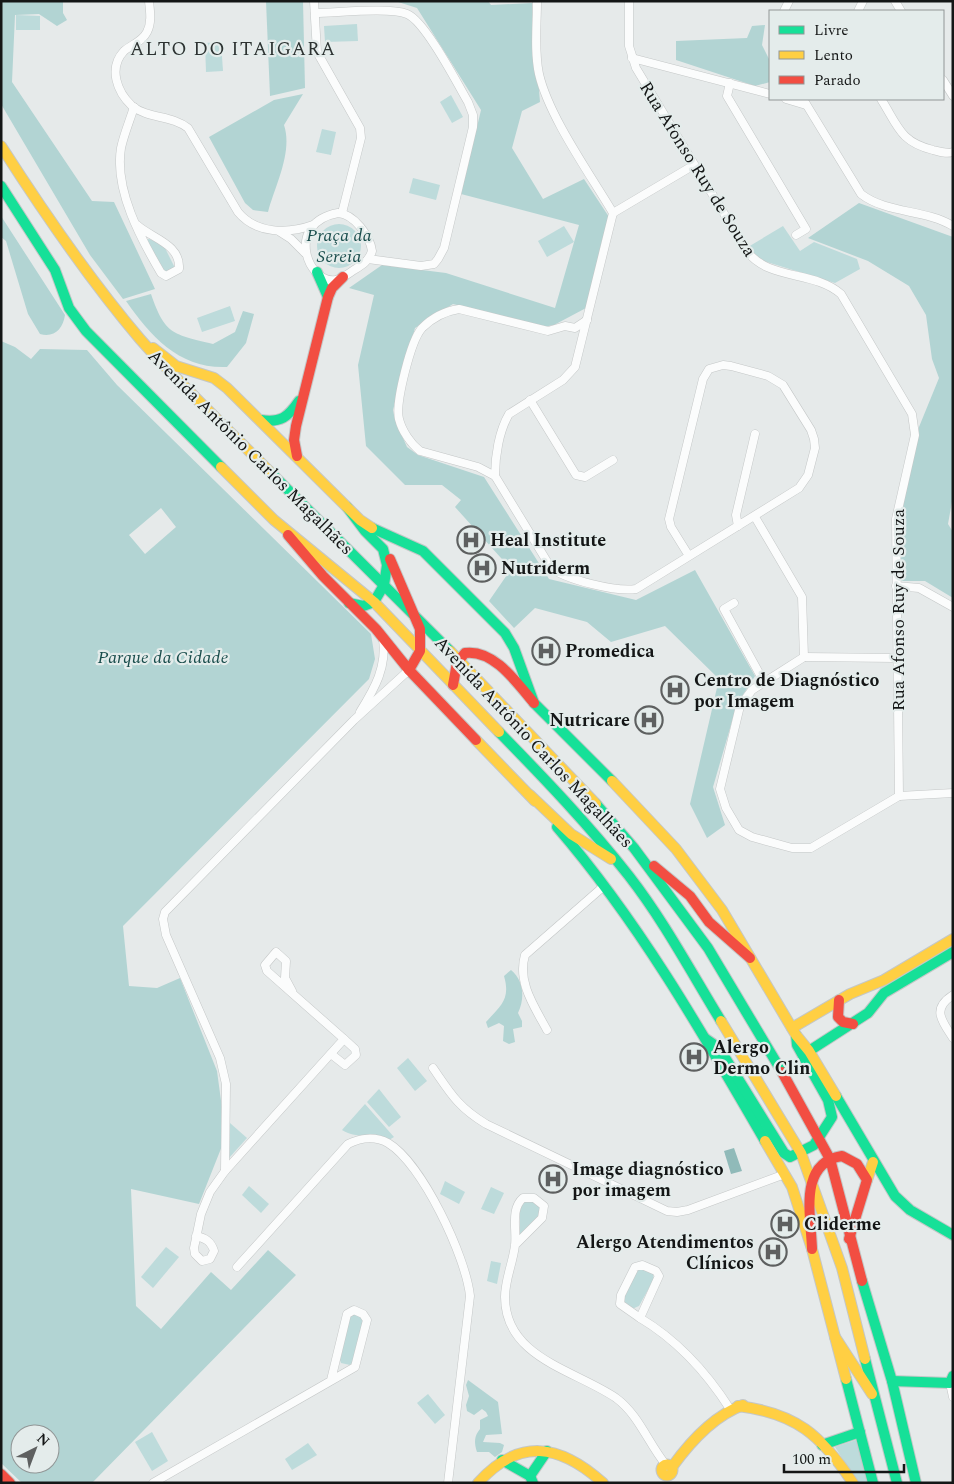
<svg xmlns="http://www.w3.org/2000/svg" width="954" height="1484" viewBox="0 0 954 1484" font-family="Spectral,serif">
	<rect width="100%" height="100%" fill="#e6eaea"/>
	<g fill="#bddbdb">
		<polygon points="16,15 40,16 40,30 16,30"/>
		<polygon points="357,24 358,41 325,42 324,26"/>
		<polygon points="221,42 223,71 206,72 205,43"/>
		<polygon points="451,95 463,117 452,123 440,102"/>
		<polygon points="322,129 336,132 331,155 316,152"/>
		<polygon points="413,178 440,185 436,200 409,193"/>
		<circle cx="339" cy="246" r="22"/>
		<polygon points="564,226 574,242 547,257 538,241"/>
		<polygon points="783,226 800,251 814,242 857,259 860,269 835,283 760,260 748,247"/>
		<polygon points="149,239 163,244 175,268 164,272 146,240"/>
		<polygon points="230,306 235,321 202,332 197,318"/>
		<polygon points="408,1058 427,1081 415,1091 397,1068"/>
		<polygon points="379,1089 401,1117 389,1127 367,1102"/>
		<path d="M365 1104 394 1137 389 1140C372 1134 356 1139 342 1130Z"/>
		<polygon points="230,1123 247,1138 229,1158"/>
		<polygon points="445,1181 465,1192 459,1204 440,1194"/>
		<polygon points="249,1186 269,1204 261,1213 242,1195"/>
		<polygon points="491,1187 504,1193 494,1214 481,1209"/>
		<polygon points="532,1201 540,1207 541,1217 520,1235 520,1207 523,1202"/>
		<polygon points="166,1247 179,1257 153,1288 141,1277"/>
		<polygon points="491,1261 501,1263 497,1284 487,1281"/>
		<polygon points="638,1267 653,1274 654,1279 639,1306 632,1309 623,1303 623,1294"/>
		<path d="M352 1313 361 1316C366 1328 359 1356 350 1365L341 1363 338 1354 347 1317Z"/>
		<polygon points="428,1394 445,1415 435,1424 417,1403"/>
		<polygon points="152,1432 168,1461 152,1471 135,1442"/>
		<polygon points="856,1440 868,1483 858,1483 835,1447"/>
		<polygon points="308,1443 317,1455 292,1470 285,1459"/>
	</g>
	<g fill="#b2d4d3" fill-rule="evenodd">
		<polygon points="1,1 63,1 63,13 67,20 57,26 39,14 15,15 12,82 92,201 114,202 155,289 123,299 90,255 1,104"/>
		<polygon points="266,1 303,1 305,88 270,96"/>
		<polygon points="395,1 488,1 491,5 532,3 540,102 522,111 512,148 543,199 584,179 609,217 586,308 554,325 543,327 453,304 415,328 393,410 395,420 407,447 418,455 484,477 549,579 636,600 695,570 755,676 737,704 713,787 725,825 707,838 690,804 719,679 665,626 611,642 587,622 535,608 514,628 489,601 511,569 455,507 461,500 442,485 405,485 366,446 358,365 374,295 349,288 382,265 446,273 555,308 579,225 461,194 481,110 417,8"/>
		<polygon points="765,25 762,45 770,61 770,82 755,86 676,60 676,41 747,38 752,26"/>
		<path d="M303 94 284 125C293 152 275 186 268 212L253 210 245 203 209 137 274 100Z"/>
		<polygon points="859,203 953,237 953,496 948,524 953,532 953,598 925,581 899,581 901,512 919,427 939,378 932,359 926,315 909,286 868,261 808,238"/>
		<path d="M1 216 65 315C63 329 54 338 40 334L28 314 6 241 1 237Z"/>
		<path d="M151 294C165 335 173 334 213 344L235 332 243 311 254 314 246 343 227 367C180 369 151 337 126 301Z"/>
		<path d="M1 341 15 347 31 359 40 349 87 350 117 385 371 634 375 659 369 679 123 926 129 986 157 988 180 978 217 1071 222 1108V1146L199 1204 131 1189 136 1306 161 1329 211 1272 231 1290 268 1250 296 1275 92 1483H22L1 1463ZM161 508 176 527 145 554 129 535ZM20 1434H50V1464H20Z"/>
		<path d="M511 970C524 981 525 998 518 1013L522 1021V1027L513 1029 515 1042 509 1044 503 1041 504 1026 499 1023 488 1028 486 1022C500 1006 511 1000 504 976Z"/>
		<path d="M468 1380 498 1402 502 1434 486 1435 483 1442 500 1443 504 1445 502 1452 495 1457 489 1452H477C474 1443 474 1436 480 1429V1420L488 1416 486 1412 482 1409 474 1415 467 1411 466 1405 469 1396 466 1385Z"/>
	</g>
	<polygon fill="#90bab9" points="734,1148 742,1171 731,1174 724,1151"/>
	<g fill="none" stroke-linecap="round" stroke-linejoin="round">
		<g stroke="#c4c7c7" stroke-width="9">
			<g id="street">
				<path d="M149 1C150 11 152 22 147 32 142 42 132 44 124 51 108 68 117 92 132 106 148 119 172 115 188 128L238 212C256 234 288 234 313 225"/>
				<polyline points="314,1 317,52 360,128 361,138 342,213"/>
				<path d="M537 1C537 25 534 51 539 74 549 117 590 174 613 213L575 367 563 380 509 414C499 431 495 456 495 476L551 568C567 580 616 592 636 589L799 488 808 475 815 448 814 439 811 430 783 385 768 376 731 366 723 365 709 369 703 379 669 519 671 527 689 556"/>
				<path d="M629 1V46L636 68 746 250C768 281 814 270 841 294L912 414 915 435 896 519 899 796"/>
				<polyline points="895,1 901,11"/>
				<polyline points="784,11 789,1"/>
				<polyline points="858,11 863,1"/>
				<path d="M315 13C336 13 389 7 407 14 425 21 457 83 468 102L473 115V127L444 248 438 259 434 264 421 266 368 259"/>
				<polyline points="632,58 770,94"/>
				<polyline points="943,80 953,96"/>
				<polyline points="730,83 727,96 806,229 796,235"/>
				<polyline points="786,99 806,105"/>
				<path d="M803 99 861 194C887 214 925 209 953 226"/>
				<path d="M881 99C898 126 900 142 933 150 940 152 946 154 953 152"/>
				<path d="M134 107C130 120 124 134 121 148 114 190 141 239 161 273L166 276 179 269C181 244 151 238 137 225"/>
				<path d="M338 213C354 214 370 236 372 251 369 261 362 265 354 270 348 274 343 278 336 280 308 285 284 223 338 213Z"/>
				<polyline points="613,213 694,165"/>
				<polyline points="280,232 291,239 305,253"/>
				<polyline points="530,400 576,475 585,477 613,460"/>
				<path d="M495 476 478 467 420 451C411 444 402 431 399 419 395 403 411 340 422 328 432 318 446 311 459 309L548 331 565 326 575 328 587 320"/>
				<polyline points="755,517 802,597 804,657"/>
				<polyline points="738,526 736,515 755,434"/>
				<polyline points="896,586 919,588 953,607"/>
				<polyline points="734,603 724,609 764,682"/>
				<polyline points="804,657 752,690 740,706 720,789 726,808 739,830 752,837 792,848 811,848 899,796 953,793"/>
				<polyline points="804,657 896,658"/>
				<path d="M360 712C375 688 387 667 383 638"/>
				<path d="M953 995C931 1009 942 1021 953 1038"/>
				<path d="M547 1030C534 1006 517 982 525 955L604 886"/>
				<polyline points="331,1054 345,1065 356,1055 355,1049 344,1039"/>
				<path d="M433 1068C451 1094 458 1107 486 1124L667 1211 677 1212 688 1210 785 1174"/>
				<polyline points="225,1171 344,1039 267,971 265,965 276,952 286,961 285,978 292,991"/>
				<path d="M196 1236C205 1238 211 1241 214 1251L210 1259 202 1261 195 1254 194 1248 201 1214 210 1192 225 1171 226 1084 220 1058 166 935 163 919 165 912 354 720 409 670"/>
				<path d="M515 1245 542 1218 544 1206 534 1198H523C510 1209 517 1231 515 1245 513 1263 505 1279 505 1297 505 1358 575 1370 616 1398 639 1415 648 1443 666 1465"/>
				<polygon points="642,1265 656,1271 659,1276 640,1318 620,1304 621,1295 635,1267"/>
				<path d="M237 1267 348 1144C360 1138 375 1136 388 1143 422 1163 466 1257 470 1296L448 1483"/>
				<path d="M640 1318C677 1340 707 1373 730 1409"/>
				<polyline points="950,1383 953,1397"/>
				<polyline points="153,1483 355,1367 367,1320 363,1314 354,1310 347,1314 331,1380"/>
			</g>
		</g>
		<g stroke="#c4c7c7" stroke-width="12">
			<g id="fast">
				<polyline points="1,186 55,270 69,308 86,331 221,467"/>
				<polyline points="317,272 328,297"/>
				<path d="M261 420C281 423 288 417 299 401"/>
				<polyline points="270,472 450,651"/>
				<polyline points="347,507 365,531 383,549 387,565 384,585 374,602 363,606 349,603"/>
				<polyline points="372,528 423,551 505,633 514,648 534,703 612,781"/>
				<path d="M499 732C544 778 589 825 629 876 664 921 691 972 721 1021"/>
				<polyline points="596,804 634,848 708,948 782,1072"/>
				<path d="M557 827C639 922 702 1032 765 1141"/>
				<polyline points="706,1039 719,1048 784,1153 790,1157 814,1145 832,1117 828,1100 797,1045 796,1035"/>
				<polyline points="809,1051 868,1013 884,993 953,952"/>
				<polyline points="836,1096 895,1196 910,1210 953,1235"/>
				<polyline points="862,1281 892,1381 916,1483"/>
				<polyline points="865,1359 897,1483"/>
				<polyline points="846,1379 873,1483"/>
				<polyline points="892,1381 950,1383 953,1376"/>
				<polyline points="822,1445 860,1432"/>
				<polyline points="502,1460 530,1476 533,1483"/>
				<polyline points="530,1476 547,1451"/>
			</g>
		</g>
		<g stroke="#c4c7c7" stroke-width="12">
			<g id="slow">
				<path d="M1 146C44 213 89 279 140 339 181 386 227 428 270 472"/>
				<polyline points="153,348 176,366 214,378 227,388 360,520 372,528"/>
				<polyline points="221,467 274,520 374,602 499,732"/>
				<polyline points="450,651 596,804"/>
				<polyline points="476,740 535,801"/>
				<polyline points="612,781 676,849 722,910 796,1035 809,1051 836,1096"/>
				<polyline points="530,795 571,834 611,859"/>
				<polyline points="721,1021 801,1153 842,1268 865,1359"/>
				<polyline points="792,1028 850,994 884,980 953,939"/>
				<polyline points="765,1141 792,1187 812,1249 846,1379"/>
				<polyline points="867,1180 873,1162"/>
				<polyline points="835,1337 872,1394"/>
				<path d="M738 1406C796 1413 821 1435 853 1483"/>
				<circle cx="667" cy="1470" r="5.5"/>
				<path d="M672 1467C690 1442 713 1416 743 1405"/>
				<path d="M478 1483C519 1437 560 1444 603 1483"/>
			</g>
		</g>
		<g stroke="#c4c7c7" stroke-width="12">
			<g id="jam">
				<polyline points="297,456 294,440 296,426 328,297 332,288 343,277"/>
				<polyline points="288,535 323,576 376,629 409,670 476,740"/>
				<polyline points="390,559 420,629 420,651 409,670"/>
				<path d="M453 685 457 663 465 653C494 649 517 683 534 703"/>
				<polyline points="654,866 690,896 709,922 750,958"/>
				<polyline points="839,1000 838,1017 843,1022 853,1024"/>
				<polyline points="782,1072 830,1159 862,1281"/>
				<path d="M812 1249C811 1216 798 1163 842 1156L857 1164 867 1180 849 1239"/>
				<polyline points="1,1474 10,1483"/>
			</g>
		</g>
		<use href="#street" stroke="#fbfcfc" stroke-width="8"/>
		<use href="#fast" stroke="#16e098" stroke-width="10"/>
		<use href="#slow" stroke="#ffcf43" stroke-width="10"/>
		<use href="#jam" stroke="#f24e42" stroke-width="10"/>
	</g>
	<defs>
		<g id="hospital-ring" transform="scale(1.4375)"><circle r="9.5" fill="#e4eceb" stroke="#5e6060" stroke-width="1.5"/><path d="M-5-5h3v3.5h4V-5h3V5h-3V1.5h-4V5h-3Z" fill="#5e6060"/></g>
	</defs>
	<g fill-rule="evenodd">
		<use href="#hospital-ring" x="471" y="540"/>
		<use href="#hospital-ring" x="482" y="568"/>
		<use href="#hospital-ring" x="546" y="651"/>
		<use href="#hospital-ring" x="675" y="690"/>
		<use href="#hospital-ring" x="649" y="720"/>
		<use href="#hospital-ring" x="694" y="1057"/>
		<use href="#hospital-ring" x="553" y="1179"/>
		<use href="#hospital-ring" x="785" y="1224"/>
		<use href="#hospital-ring" x="773" y="1252"/>
	</g>
	<g text-anchor="middle" stroke-width="4.5" stroke-linejoin="round" paint-order="stroke">
		<g font-size="18" fill="#141616" stroke="#e4eceb">
			<text transform="translate(698 169) rotate(58)" y="6">Rua Afonso Ruy de Souza</text>
			<text transform="translate(251 452) rotate(45)" y="6">Avenida Antônio Carlos Magalhães</text>
			<text transform="translate(898 610) rotate(-90)" y="6">Rua Afonso Ruy de Souza</text>
			<text transform="translate(534 742) rotate(47)" y="6">Avenida Antônio Carlos Magalhães</text>
		</g>
		<g font-size="18" font-style="italic" fill="#194d4c" stroke="#e4eceb">
			<text x="339" y="241">Praça da<tspan x="339" dy="21">Sereia</tspan></text>
			<text x="163" y="663">Parque da Cidade</text>
		</g>
		<g font-size="18" font-weight="bold" fill="#141616" stroke="#e4eceb" text-anchor="start">
			<text x="490" y="546">Heal Institute</text>
			<text x="501" y="574">Nutriderm</text>
			<text x="565" y="657">Promedica</text>
			<text x="694" y="686">Centro de Diagnóstico<tspan x="694" dy="21">por Imagem</tspan></text>
			<text x="630" y="726" text-anchor="end">Nutricare</text>
			<text x="713" y="1053">Alergo<tspan x="713" dy="21">Dermo Clin</tspan></text>
			<text x="572" y="1175">Image diagnóstico<tspan x="572" dy="21">por imagem</tspan></text>
			<text x="804" y="1230">Cliderme</text>
			<text x="754" y="1248" text-anchor="end">Alergo Atendimentos<tspan x="754" dy="21">Clínicos</tspan></text>
		</g>
		<g font-size="19" letter-spacing="1" fill="#2d3332" stroke="#e4eceb">
			<text x="233" y="55">ALTO DO ITAIGARA</text>
		</g>
	</g>
	<rect width="954" height="1484" fill="none" stroke="#141616" stroke-width="5"/>
	<rect x="769" y="10" width="175" height="90" fill="#e4eceb" stroke="#919696"/>
	<rect x="779" y="26" width="25" height="8" fill="#16e098" stroke="#919696"/>
	<text x="814" y="35" font-size="15" fill="#141616">Livre</text>
	<rect x="779" y="51" width="25" height="8" fill="#ffcf43" stroke="#919696"/>
	<text x="814" y="60" font-size="15" fill="#141616">Lento</text>
	<rect x="779" y="76" width="25" height="8" fill="#f24e42" stroke="#919696"/>
	<text x="814" y="85" font-size="15" fill="#141616">Parado</text>
	<g transform="translate(35 1449) rotate(42)"><circle r="24" fill="#e4eceb" stroke="#919696"/>
	<path d="M0-4L9 19L0 12L-9 19Z" fill="#5e6060"/>
	<text y="-8" font-size="14" font-weight="bold" text-anchor="middle" fill="#141616">N</text>
	</g>
	<path d="M784 1464v8h120v-8" fill="none" stroke="#141616" stroke-width="2.5"/>
	<text x="792" y="1464" font-size="15" fill="#141616" stroke="#e4eceb" stroke-width="4" paint-order="stroke">100 m</text>
</svg>
